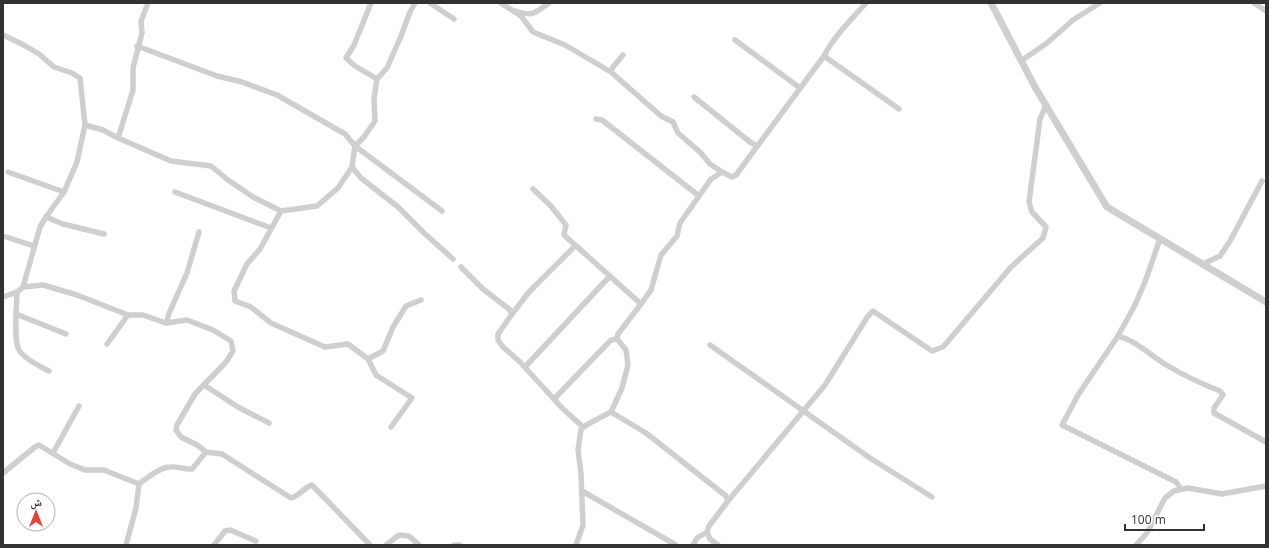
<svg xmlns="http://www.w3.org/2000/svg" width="1269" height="548" viewBox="0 0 1269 548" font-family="'Open Sans','Noto Naskh Arabic',sans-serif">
	<rect width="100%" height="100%" fill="#fff"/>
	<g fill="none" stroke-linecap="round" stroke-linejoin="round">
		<g stroke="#cfcfcf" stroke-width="5.5">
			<polyline points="371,3 354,45 346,58 355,66 377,79"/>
			<polyline points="430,3 454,19"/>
			<polyline points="501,3 521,16 533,32 565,45 611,72"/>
			<polyline points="1254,3 1266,11"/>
			<path d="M516 11C533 17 535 13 549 3"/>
			<polyline points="3,35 22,44 39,54 54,67 72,73 80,78 85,125"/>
			<polyline points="735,40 800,88"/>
			<polyline points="137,46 217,76 242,82 277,95 345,134 355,146 442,211"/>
			<polyline points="623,55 613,67 611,72 661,116 673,122 678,133 701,153 710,164 722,172"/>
			<polyline points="824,56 899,109"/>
			<polyline points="1021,61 1047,43 1073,20 1100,3"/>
			<polyline points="694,97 750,142 757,146"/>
			<polyline points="596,119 602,120 699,196"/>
			<polyline points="118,138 171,161 211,166 228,180 253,197 281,211"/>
			<polyline points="352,167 361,178 398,207 423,232 453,259"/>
			<polyline points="8,172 64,192"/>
			<polyline points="533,189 551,206 566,225 564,235 641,304"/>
			<polyline points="175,192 271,228"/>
			<polyline points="46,217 63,224 104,234"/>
			<polyline points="3,236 34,246"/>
			<polyline points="1160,239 1145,282 1135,305 1118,336 1078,395 1062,425 1176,482 1181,489"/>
			<polyline points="1203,264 1220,256 1230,241 1262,181"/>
			<polyline points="461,267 483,289 509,309 512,314 498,334 498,340 503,347 520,362 563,409 583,427"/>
			<path d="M23 287 43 285 77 295 128 315H143L166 323 187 320 213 330 231 341 233 351 226 362 195 394 177 425 176 430 181 437 197 445 206 452 222 454 291 498C300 496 304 487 312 485L370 545"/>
			<path d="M17 292C17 305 13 339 19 350 24 359 41 367 49 371"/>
			<polyline points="3,297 17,292 23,287 40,227 46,217 64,192 77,162 85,125 103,130 118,138 133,90 133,68 142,33 141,21 148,3"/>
			<polyline points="16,314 66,334"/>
			<polyline points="512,314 529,292 575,246"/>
			<polyline points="166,323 170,311 187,273 199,232"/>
			<path d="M1118 336C1137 341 1151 356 1168 366 1185 376 1202 384 1220 391L1223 395 1214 408V413L1266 442"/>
			<polyline points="107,344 128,315"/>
			<polyline points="710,345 870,458 932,497"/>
			<polyline points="368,359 383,351 393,327 406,306 421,300"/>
			<polyline points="525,367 610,276"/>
			<polyline points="204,385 238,407 269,423"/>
			<polyline points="554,399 611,340 617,339"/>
			<polyline points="611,412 646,433 726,496 728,501 709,526 707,532 710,539 718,545"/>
			<polyline points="391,427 412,398 376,375 368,359 348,344 325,347 271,323 251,307 235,301 234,291 247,264 260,249 281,211 317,206 338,188 352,167 355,146 364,137 375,121 374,98 377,79 387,68 401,36 410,12 415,3"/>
			<polyline points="53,453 79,406"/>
			<path d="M3 473 35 447 39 445 70 464 85 470H104L139 484C147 478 160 467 170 467 178 466 185 470 192 469L206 452"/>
			<polyline points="582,491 676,545"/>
			<polyline points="728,501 825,385 868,316 873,311 932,351 943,347 1011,267 1043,238 1046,227 1032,212 1029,202 1040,119 1046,105"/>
			<polyline points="126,545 136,508 139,484"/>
			<polyline points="214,545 225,531 230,530 256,541"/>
			<polyline points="386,545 399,535 409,536 419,545"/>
			<polyline points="454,545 460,545"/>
			<path d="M576 545 583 525 581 473 578 450 581 429 588 424 611 412 622 388 628 365 626 350 617 339 618 334 641 304 651 290 661 255 677 236 680 223 711 179 722 172 732 177 736 175 824 56C834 36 851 20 866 3"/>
			<polyline points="693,545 697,538 707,532"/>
			<polyline points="1136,545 1147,533 1165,498 1174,491 1188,488 1222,494 1266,486"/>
		</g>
		<polyline stroke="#cfcfcf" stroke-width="7" points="991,3 1035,87 1107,207 1266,302"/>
	</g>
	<rect width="1269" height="548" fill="none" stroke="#323232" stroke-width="8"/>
	<g transform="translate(36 512)"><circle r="19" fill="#ffffff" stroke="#adadad"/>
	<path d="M0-3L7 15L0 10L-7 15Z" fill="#e64037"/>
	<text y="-6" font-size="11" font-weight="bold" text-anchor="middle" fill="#323232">ش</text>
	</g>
	<path d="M1125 524v6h79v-6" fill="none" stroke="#323232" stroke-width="2"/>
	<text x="1131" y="524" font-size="12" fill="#323232" stroke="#ffffff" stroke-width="3" paint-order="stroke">100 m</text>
</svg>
